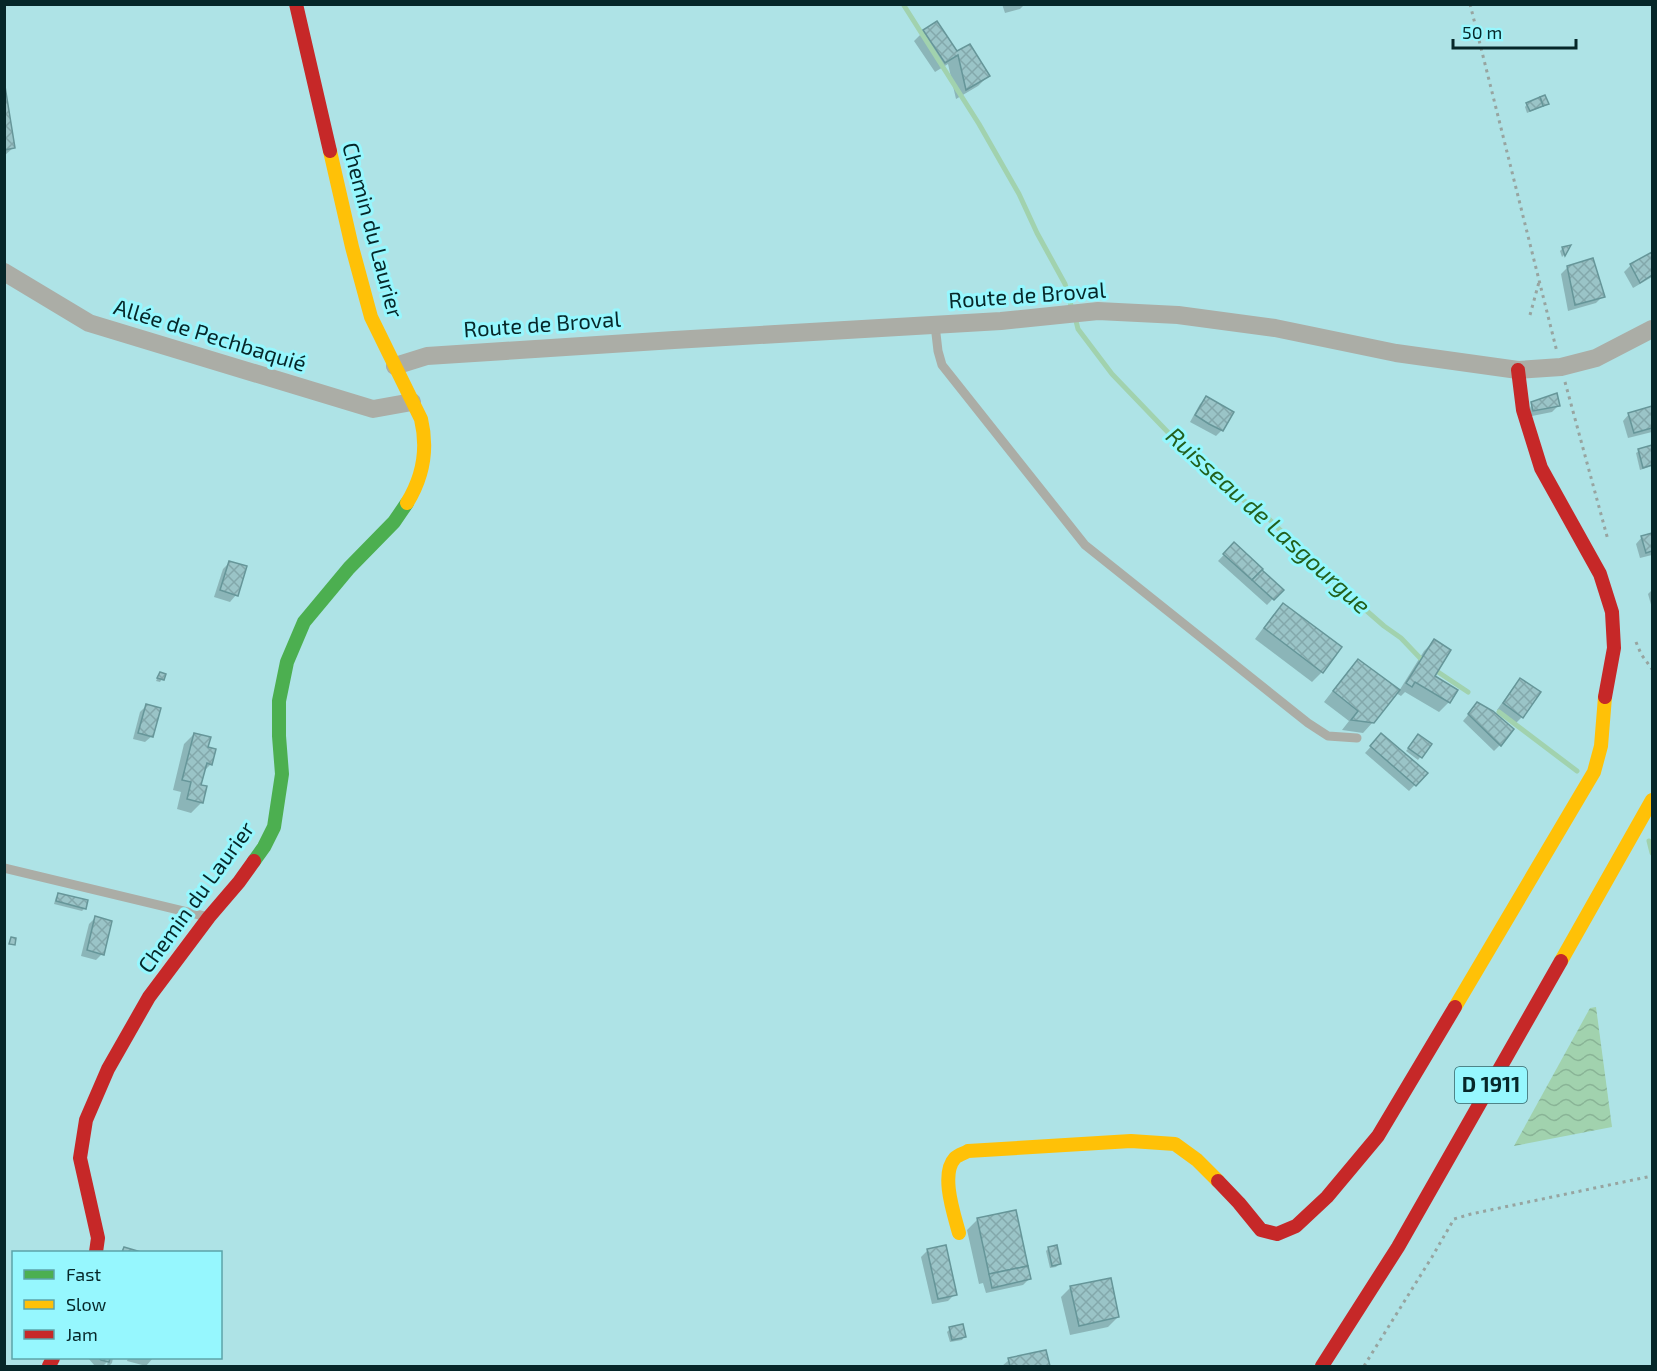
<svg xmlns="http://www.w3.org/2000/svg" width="1657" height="1371" viewBox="0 0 1657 1371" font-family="'Exo 2',sans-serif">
	<defs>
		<pattern id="water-waves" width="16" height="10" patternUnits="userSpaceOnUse" patternTransform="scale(1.5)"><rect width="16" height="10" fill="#a1d2ae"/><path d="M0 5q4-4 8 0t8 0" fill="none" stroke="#89b496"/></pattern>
		<pattern id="building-cross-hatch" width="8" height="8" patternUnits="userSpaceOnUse" patternTransform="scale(1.5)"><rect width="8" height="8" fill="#9ac4c7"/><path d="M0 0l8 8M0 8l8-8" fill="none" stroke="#83a8ab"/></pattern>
	</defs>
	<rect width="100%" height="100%" fill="#aee3e6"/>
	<polygon fill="url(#water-waves)" points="1596,1007 1612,1127 1514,1146 1590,1008"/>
	<g fill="#0003">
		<polygon points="1002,4 1025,4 1020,9 1005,13"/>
		<polygon points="924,31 957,53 988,76 978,86 956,99 948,64 935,72 914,41"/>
		<polygon points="4,90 14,147 4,156"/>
		<polygon points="1527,104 1547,104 1544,106 1527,113 1525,107"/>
		<polygon points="1568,247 1564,255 1562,257 1560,251 1563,248"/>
		<polygon points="1652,253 1652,277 1633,288 1624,272 1631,265"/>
		<polygon points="1568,267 1603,296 1596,303 1568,311 1561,274"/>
		<polygon points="1207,398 1222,430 1216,436 1190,422 1200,404"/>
		<polygon points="1532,403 1559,405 1552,412 1527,417"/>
		<polygon points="1652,408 1652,432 1628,438 1623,421 1629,414"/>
		<polygon points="1652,447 1652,466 1640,470 1636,453 1639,451"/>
		<polygon points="1652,535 1652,555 1640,558 1636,544 1642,537"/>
		<polygon points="1234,544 1281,590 1267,605 1218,561"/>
		<polygon points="229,563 236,595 230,602 214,597 223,569"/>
		<polygon points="1652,590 1652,608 1648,594"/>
		<polygon points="1283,605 1322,672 1312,682 1255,639 1273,615"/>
		<polygon points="1434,641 1433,676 1449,702 1439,712 1405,692 1401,696 1396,693 1373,722 1363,733 1342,730 1349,721 1324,702 1348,671 1358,661 1399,691 1424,651"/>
		<polygon points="160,673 162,679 160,682 156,681"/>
		<polygon points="1520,680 1522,717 1516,723 1497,710 1514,686"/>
		<polygon points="1477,704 1500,745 1494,751 1463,721"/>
		<polygon points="146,706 152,736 145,742 133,739 140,712"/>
		<polygon points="194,734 206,748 211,764 203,772 199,786 201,803 191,813 177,809 181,792 173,790 184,744"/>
		<polygon points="1416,739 1430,744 1418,760 1406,751"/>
		<polygon points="1375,742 1426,773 1409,791 1365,753"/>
		<polygon points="59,895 85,908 82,911 54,904 56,897"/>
		<polygon points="95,918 102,954 96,960 81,956 89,924"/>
		<polygon points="977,1220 1029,1279 1023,1285 986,1293 983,1283 979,1284 967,1230"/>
		<polygon points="1049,1248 1059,1264 1056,1267 1050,1268 1046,1251"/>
		<polygon points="928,1250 955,1294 948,1301 932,1304 921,1257"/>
		<polygon points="1071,1287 1118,1317 1108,1327 1070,1335 1061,1297"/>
		<polygon points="950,1329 964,1337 962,1340 950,1342 947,1332"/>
		<polygon points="1045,1352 1048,1366 1002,1366 1009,1360"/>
		<polygon points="88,1358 113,1358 112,1363 109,1366 107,1365 108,1361 103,1366 95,1366"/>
		<polygon points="128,1358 153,1358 146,1366 127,1361"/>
	</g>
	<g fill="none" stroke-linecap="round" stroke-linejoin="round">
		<g stroke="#a1d2ae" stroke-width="5">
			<polyline points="903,4 979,124 1019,194 1037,233 1065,284 1072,309"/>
			<polyline points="1076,321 1078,329 1112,374 1208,474 1269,519 1329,578 1384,626 1401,638 1421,659"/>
			<polyline points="1438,672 1468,692"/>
			<polyline points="1499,712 1577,771"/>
			<polyline points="1649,841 1652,853"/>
		</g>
	</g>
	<g fill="url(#building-cross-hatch)" stroke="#669699" stroke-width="1.5">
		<polygon points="937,21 957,51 970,44 990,76 966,90 958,55 945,63 923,30"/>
		<polygon points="4,80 15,148 4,150"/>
		<polygon points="1545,95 1549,104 1543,106 1540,97"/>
		<polygon points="1540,97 1543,106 1530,111 1526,103"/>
		<polygon points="1571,245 1565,256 1562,247"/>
		<polygon points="1652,252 1652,275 1640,283 1630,264"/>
		<polygon points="1593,258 1605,297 1575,305 1567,266"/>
		<polygon points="1557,393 1560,406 1533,411 1531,402"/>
		<polygon points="1206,396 1234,412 1223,431 1209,424 1195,415"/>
		<polygon points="1652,406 1652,428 1634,433 1628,413"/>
		<polygon points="1652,445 1652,465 1643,468 1638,449"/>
		<polygon points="1652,533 1652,551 1646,553 1641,536"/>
		<polygon points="1234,542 1263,569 1252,580 1223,554"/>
		<polygon points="229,561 247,566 238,596 220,590"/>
		<polygon points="1262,570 1284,590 1274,600 1252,580"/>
		<polygon points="1283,603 1342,647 1323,673 1264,628"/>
		<polygon points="1434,639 1451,650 1435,676 1458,690 1450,703 1415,682 1412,687 1406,683"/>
		<polygon points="1358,659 1400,690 1374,723 1351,720 1358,711 1333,691"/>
		<polygon points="160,672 166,674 164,680 157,678"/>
		<polygon points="1520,678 1541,692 1523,718 1503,703"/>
		<polygon points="1477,702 1493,711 1514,729 1501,746 1468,714"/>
		<polygon points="146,704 161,708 153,737 138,733"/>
		<polygon points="194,733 211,737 208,747 216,749 212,765 207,763 201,785 207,786 203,803 187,799 191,782 182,780"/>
		<polygon points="1381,733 1428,773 1416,786 1370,746"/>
		<polygon points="1418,734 1432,744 1422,758 1408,748"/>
		<polygon points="58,893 88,900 86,909 56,901"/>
		<polygon points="95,916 112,921 104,955 87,950"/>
		<polygon points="11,937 16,938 15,945 9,944"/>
		<polygon points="1016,1210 1028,1266 989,1274 977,1218"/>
		<polygon points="946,1245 957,1295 938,1299 927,1249"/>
		<polygon points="1057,1245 1061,1264 1052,1266 1048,1247"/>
		<polygon points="124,1247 141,1252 122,1252"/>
		<polygon points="1028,1266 1031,1279 992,1288 989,1274"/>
		<polygon points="1111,1278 1119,1317 1079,1326 1070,1286"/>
		<polygon points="963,1324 966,1337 952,1340 949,1327"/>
		<polygon points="1046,1350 1050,1366 1010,1366 1008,1358"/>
		<polygon points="99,1358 110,1358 109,1362 101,1360"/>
	</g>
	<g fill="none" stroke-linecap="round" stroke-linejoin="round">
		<g stroke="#97a4a0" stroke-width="3" stroke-dasharray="3 4.5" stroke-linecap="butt">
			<polyline points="1470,4 1557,352"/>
			<polyline points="1530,315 1539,282"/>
			<polyline points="1565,382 1608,540"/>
			<polyline points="1636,642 1641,654 1652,669"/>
			<polyline points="1364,1366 1432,1257 1454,1219 1471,1214 1652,1176"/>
		</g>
		<g stroke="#abada6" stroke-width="9">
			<polyline points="935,325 938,351 942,365 1085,545 1308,723 1328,736 1357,738"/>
			<polyline points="4,868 204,916"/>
		</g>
		<g stroke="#abada6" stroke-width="18">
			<polyline points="4,272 89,323 373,409 412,402"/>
			<polyline points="395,366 427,356 674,340 1001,321 1098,311 1178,315 1275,328 1396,353 1518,370 1561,367 1596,358 1652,329"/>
		</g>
		<polyline stroke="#4caf50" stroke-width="14" points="254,861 264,847 274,827 282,774 279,736 279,701 287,662 304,622 349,568 394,522 407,503"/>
		<g stroke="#ffc107" stroke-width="14">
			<path d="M330 151 352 247 371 317 421 419C428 448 423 477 407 503"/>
			<polyline points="1561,961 1652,800"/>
			<polyline points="1455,1007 1594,772 1601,746 1605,697"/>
			<path d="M959 1233C954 1214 940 1174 955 1158 958 1155 965 1153 968 1151L1131 1141 1175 1144 1197 1160 1218 1181"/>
		</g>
		<g stroke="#c62828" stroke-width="14">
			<polyline points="296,4 330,151"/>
			<polyline points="1518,370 1523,410 1541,468 1600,574 1612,612 1614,648 1605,697"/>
			<polyline points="1218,1181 1239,1203 1261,1230 1277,1234 1296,1226 1327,1197 1378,1136 1455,1007"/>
			<polyline points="96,1252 98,1238 80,1158 86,1120 108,1069 149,997 209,917 239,882 254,861"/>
			<polyline points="49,1366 53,1358"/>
			<polyline points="1322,1366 1398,1247 1561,961"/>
		</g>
	</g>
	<g text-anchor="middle" stroke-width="6" stroke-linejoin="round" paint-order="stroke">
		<rect fill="#96f7fe" stroke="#316569" stroke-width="1.5" x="1455" y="1067" width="72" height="36" rx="4.5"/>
		<g font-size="21" font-weight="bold" fill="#062729">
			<text x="1491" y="1092">D 1911</text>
		</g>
		<g font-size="22" fill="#062729" stroke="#96f7fe">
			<text transform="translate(373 230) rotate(75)" y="8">Chemin du Laurier</text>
			<text transform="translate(1027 295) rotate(-4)" y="8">Route de Broval</text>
			<text transform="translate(542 324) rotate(-4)" y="8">Route de Broval</text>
			<text transform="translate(210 335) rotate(17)" y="8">Allée de Pechbaquié</text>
			<text transform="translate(196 897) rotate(-54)" y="8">Chemin du Laurier</text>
		</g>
		<g font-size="24" font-style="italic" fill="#22601d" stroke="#96f7fe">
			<text transform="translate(1268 521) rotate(42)" y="8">Ruisseau de Lasgourgue</text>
		</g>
	</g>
	<rect width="1657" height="1371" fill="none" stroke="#062729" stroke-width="12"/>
	<rect x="12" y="1251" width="210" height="108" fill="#96f7fe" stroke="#5ca4a9" stroke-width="1.5"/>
	<rect x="24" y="1270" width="30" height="9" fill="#4caf50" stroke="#5ca4a9" stroke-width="1.5"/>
	<text x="66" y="1281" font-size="18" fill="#062729">Fast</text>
	<rect x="24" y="1300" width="30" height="9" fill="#ffc107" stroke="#5ca4a9" stroke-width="1.5"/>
	<text x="66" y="1311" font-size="18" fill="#062729">Slow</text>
	<rect x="24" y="1330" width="30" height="9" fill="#c62828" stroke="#5ca4a9" stroke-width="1.5"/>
	<text x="66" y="1341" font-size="18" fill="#062729">Jam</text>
	<path d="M1453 39v9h123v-9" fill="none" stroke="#062729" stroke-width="3"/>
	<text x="1462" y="39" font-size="18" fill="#062729" stroke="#96f7fe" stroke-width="4.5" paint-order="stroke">50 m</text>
</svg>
